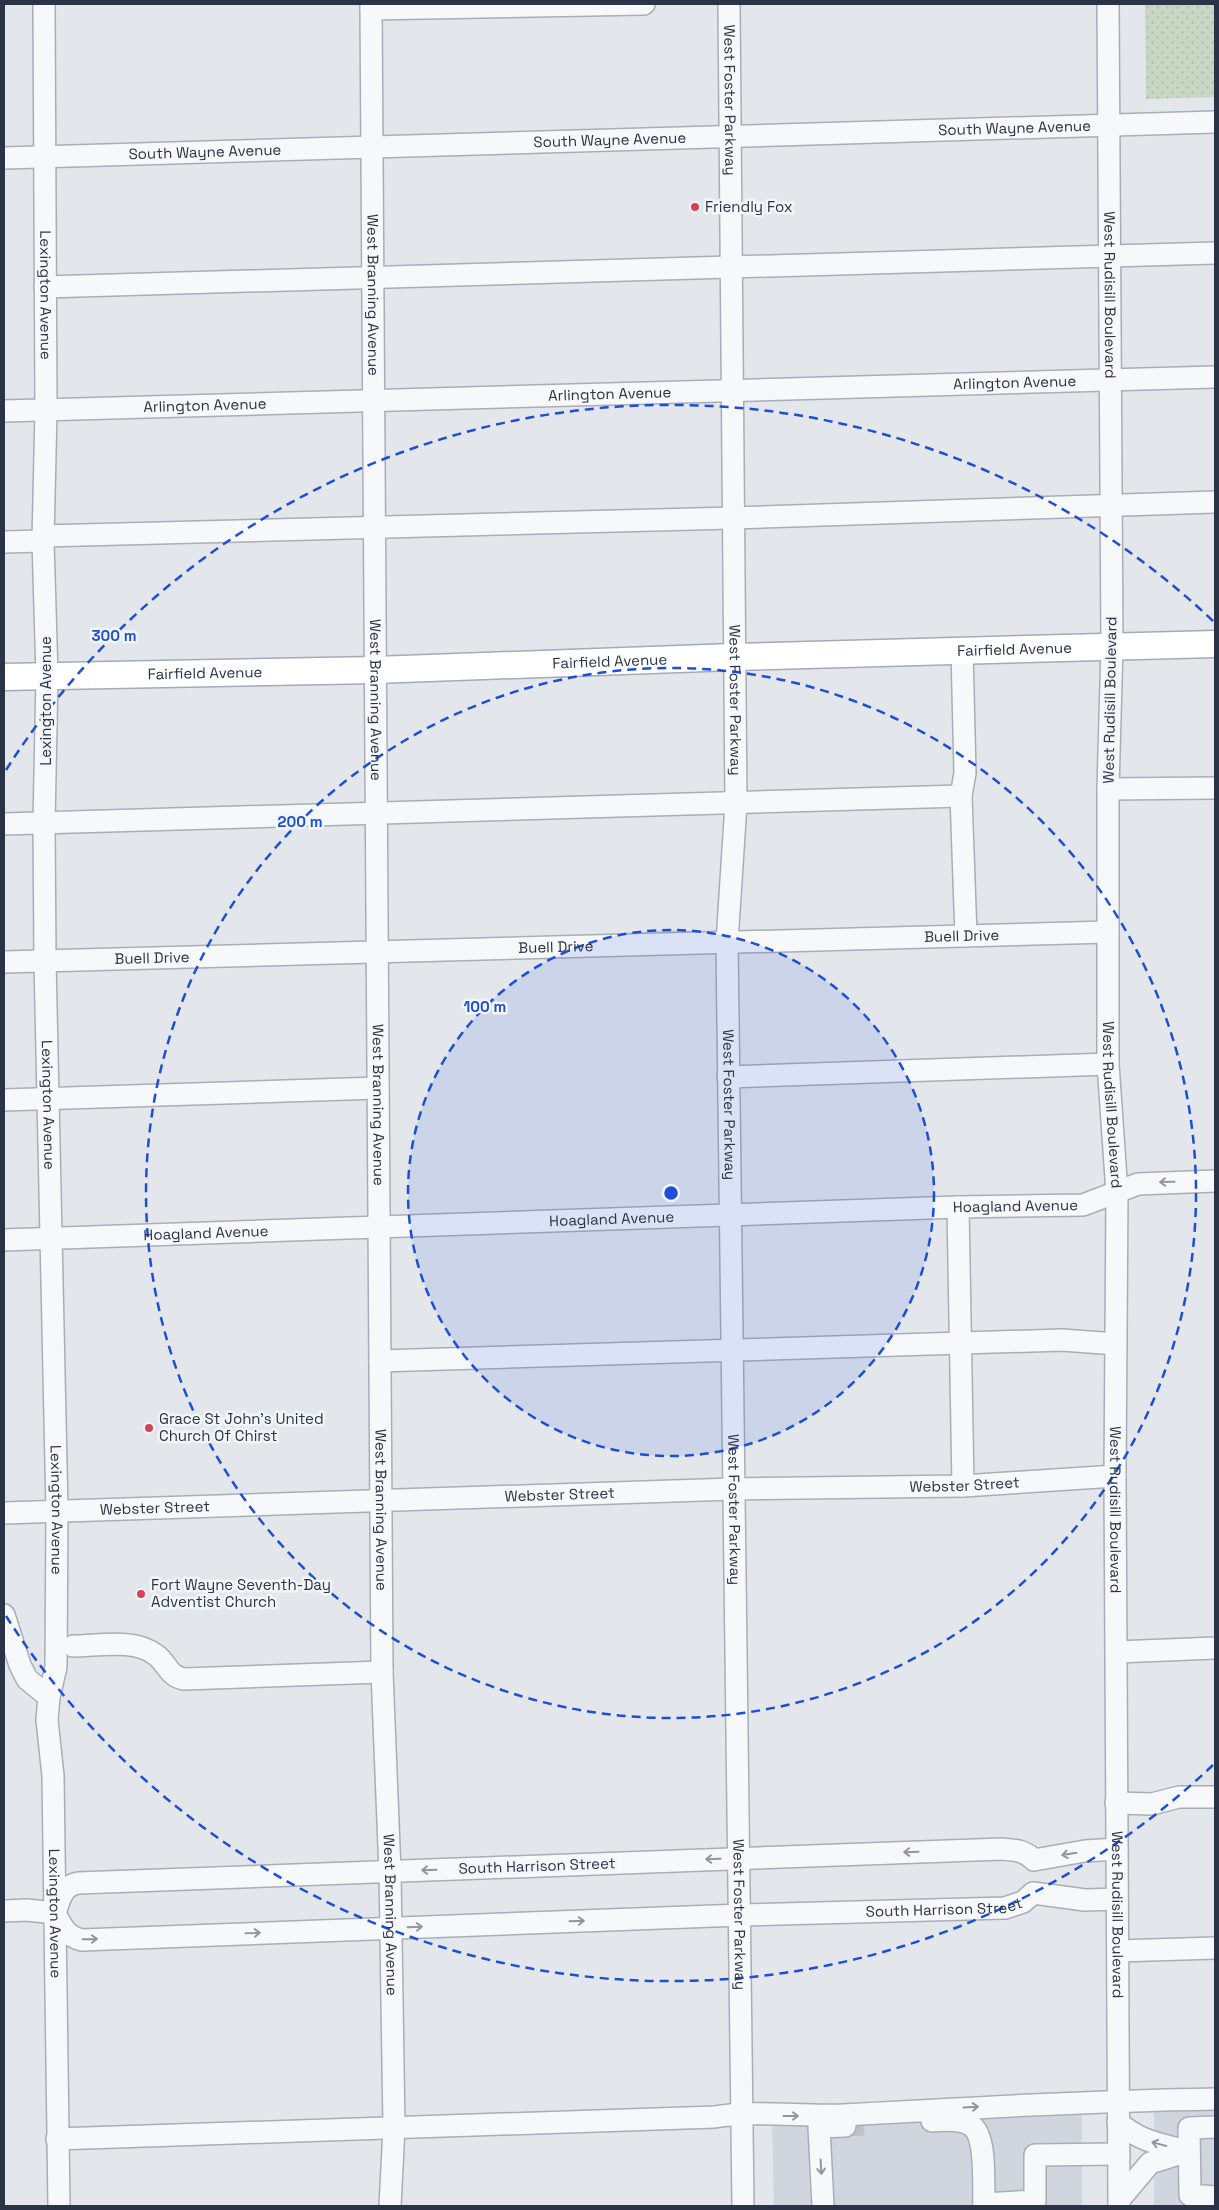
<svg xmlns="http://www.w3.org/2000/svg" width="1219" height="2210" viewBox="0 0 1219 2210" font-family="'Space Grotesk',sans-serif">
	<defs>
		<pattern id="green-dots" width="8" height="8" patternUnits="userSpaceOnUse" patternTransform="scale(1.25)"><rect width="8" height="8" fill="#c9d6c4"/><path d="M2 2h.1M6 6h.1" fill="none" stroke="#adb8aa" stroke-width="1.8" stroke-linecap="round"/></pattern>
	</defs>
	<rect width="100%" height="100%" fill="#e3e7ec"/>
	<g fill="#d1d6de">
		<polygon points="1215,2105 1215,2206 1154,2206 1154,2107"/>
		<polygon points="1082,2108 1082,2206 774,2206 772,2121"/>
	</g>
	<polygon fill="url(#green-dots)" points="1145,4 1215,4 1215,97 1146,99"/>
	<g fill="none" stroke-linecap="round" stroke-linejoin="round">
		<polyline stroke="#bec3cb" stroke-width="21" stroke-dasharray="21 11" stroke-linecap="butt" points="846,2126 864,2125"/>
		<g stroke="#a8aeb7" stroke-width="24">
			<g id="minor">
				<path id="s1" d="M44 4 46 410 43 541 47 676 44 823 45 961 57 1510 56 1667 49 1697 47 1720 53 1776 59 2206"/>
				<path id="s2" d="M371 4 382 1672 390 1872 394 2128 390 2206"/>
				<path id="s3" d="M729 4 736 804 727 942 743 2206"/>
				<path id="s4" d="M1108 4 1112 646 1108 789V1064L1117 1193 1115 1476 1119 2206"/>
				<polyline points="371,9 644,4"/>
				<path id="s5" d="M4 158 1215 122"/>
				<polyline points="45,287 1215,253"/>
				<path id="s6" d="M4 411 1215 377"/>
				<polyline points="43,536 732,518 1215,502"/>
				<polyline points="4,542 43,541"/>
				<polyline points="962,650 965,773 961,796 966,936"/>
				<polyline points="1108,789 1215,788"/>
				<polyline points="4,824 961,796"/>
				<path id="s7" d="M4 962 1108 932"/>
				<polyline points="728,1077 1108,1064"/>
				<polyline points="4,1100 378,1088"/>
				<polyline points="958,1207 963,1486"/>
				<path id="s8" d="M4 1240 958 1207 1083 1205 1138 1184 1215 1181"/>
				<polyline points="380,1361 1062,1340 1116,1344"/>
				<path id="s9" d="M4 1513 733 1489 963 1486 1115 1476"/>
				<polyline points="4,1615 20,1665 27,1679 49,1697"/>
				<path d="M73 1646C98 1646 135 1638 156 1655 167 1663 169 1677 184 1679L382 1672"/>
				<polyline points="1117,1652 1215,1648"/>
				<polyline points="1116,1803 1152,1804 1179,1797 1215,1797"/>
				<path id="s10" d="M1117 1849 1085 1851 1034 1860C1024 1850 1015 1850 1002 1849L78 1883C62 1886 60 1899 55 1913 62 1927 66 1936 82 1940L741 1915 1005 1908 1023 1902 1033 1893 1085 1900 1117 1899"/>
				<polyline points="4,1911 27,1910 55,1913"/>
				<polyline points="1118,1951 1215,1948"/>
				<path d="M932 2121C944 2120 963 2118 973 2127 987 2139 983 2188 984 2206"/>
				<path d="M1118 2122C1138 2141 1163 2145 1188 2151L1150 2163 1119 2200"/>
				<polyline points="1215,2127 1189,2128 1190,2195 1215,2197"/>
				<path d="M57 2139 715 2117C757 2110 801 2117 844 2115 968 2108 1091 2101 1215 2099"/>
				<polyline points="984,2204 1035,2201 1035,2155 1119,2154"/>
				<polyline points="823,2206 819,2127 845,2126"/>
			</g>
		</g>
		<g stroke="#a2abb9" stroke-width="29">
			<g id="major">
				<path id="s11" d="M4 677 375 670 733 657 1215 644"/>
			</g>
		</g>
		<use href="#minor" stroke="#f6f8fa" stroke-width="21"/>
		<use href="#major" stroke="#fff" stroke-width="26"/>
	</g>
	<defs><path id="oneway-shaft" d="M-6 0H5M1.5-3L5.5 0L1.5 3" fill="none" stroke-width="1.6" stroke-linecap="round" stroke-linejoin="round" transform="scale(1.25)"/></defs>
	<g stroke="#9096a0">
		<use href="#oneway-shaft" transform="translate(1167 1182) rotate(179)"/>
		<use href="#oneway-shaft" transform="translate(911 1852) rotate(178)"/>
		<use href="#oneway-shaft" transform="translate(1069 1854) rotate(170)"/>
		<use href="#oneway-shaft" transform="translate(713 1859) rotate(178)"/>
		<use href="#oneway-shaft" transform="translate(429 1870) rotate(178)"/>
		<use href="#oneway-shaft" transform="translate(577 1921) rotate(-2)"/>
		<use href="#oneway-shaft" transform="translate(415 1927) rotate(-2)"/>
		<use href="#oneway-shaft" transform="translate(253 1933) rotate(-2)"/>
		<use href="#oneway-shaft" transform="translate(90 1939) rotate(-1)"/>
		<use href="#oneway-shaft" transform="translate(971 2107) rotate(-3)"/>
		<use href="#oneway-shaft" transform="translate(791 2116)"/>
		<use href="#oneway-shaft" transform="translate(1159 2144) rotate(-165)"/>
		<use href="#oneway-shaft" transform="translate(821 2167) rotate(87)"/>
	</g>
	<circle cx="671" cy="1193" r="263" fill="#1d4ed8" fill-opacity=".12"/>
	<g fill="none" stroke="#1d4ed8" stroke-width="2.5" stroke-dasharray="9 6">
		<circle cx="671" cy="1193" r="263"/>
		<circle cx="671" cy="1193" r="525"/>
		<path d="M1213 1765A788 788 0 0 1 6 1616M6 770A788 788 0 0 1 1213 621"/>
	</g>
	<g fill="#d7425b" stroke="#f3f6f9" stroke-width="2">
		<circle cx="695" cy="207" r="5"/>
		<circle cx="149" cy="1428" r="5"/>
		<circle cx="141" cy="1594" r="5"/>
	</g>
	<g text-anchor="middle" stroke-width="5" stroke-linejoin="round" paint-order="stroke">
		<g font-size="15" fill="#2a3446" stroke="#f3f6f9">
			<text dy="5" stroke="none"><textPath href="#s3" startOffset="96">West Foster Parkway</textPath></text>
			<text dy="5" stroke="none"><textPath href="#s5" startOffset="1011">South Wayne Avenue</textPath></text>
			<text dy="5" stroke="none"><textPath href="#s5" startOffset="606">South Wayne Avenue</textPath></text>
			<text dy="5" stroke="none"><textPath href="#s5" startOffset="201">South Wayne Avenue</textPath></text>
			<text dy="5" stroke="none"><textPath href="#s2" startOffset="291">West Branning Avenue</textPath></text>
			<text dy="5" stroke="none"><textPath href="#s4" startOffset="291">West Rudisill Boulevard</textPath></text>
			<text dy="5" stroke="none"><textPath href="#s1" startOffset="291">Lexington Avenue</textPath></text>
			<text dy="5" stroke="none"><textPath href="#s6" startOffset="1011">Arlington Avenue</textPath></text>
			<text dy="5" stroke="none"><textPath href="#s6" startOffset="606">Arlington Avenue</textPath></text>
			<text dy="5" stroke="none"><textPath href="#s6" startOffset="201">Arlington Avenue</textPath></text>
			<text dy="5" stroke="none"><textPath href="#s11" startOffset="1011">Fairfield Avenue</textPath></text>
			<text dy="5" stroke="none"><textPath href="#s11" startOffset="606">Fairfield Avenue</textPath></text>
			<text dy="5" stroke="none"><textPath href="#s11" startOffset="201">Fairfield Avenue</textPath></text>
			<text dy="5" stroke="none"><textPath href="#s2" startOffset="696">West Branning Avenue</textPath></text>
			<text dy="5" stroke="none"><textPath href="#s3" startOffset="696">West Foster Parkway</textPath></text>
			<text transform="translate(1110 700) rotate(-89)" y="5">West Rudisill Boulevard</text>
			<text transform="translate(46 701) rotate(-90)" y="5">Lexington Avenue</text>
			<text dy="5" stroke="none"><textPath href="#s7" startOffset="958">Buell Drive</textPath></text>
			<text dy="5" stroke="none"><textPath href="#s7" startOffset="552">Buell Drive</textPath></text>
			<text dy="5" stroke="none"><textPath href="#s7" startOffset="148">Buell Drive</textPath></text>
			<text dy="5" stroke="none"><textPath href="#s2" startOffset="1101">West Branning Avenue</textPath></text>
			<text dy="5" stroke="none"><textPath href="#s3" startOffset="1101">West Foster Parkway</textPath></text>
			<text dy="5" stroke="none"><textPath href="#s4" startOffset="1101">West Rudisill Boulevard</textPath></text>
			<text dy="5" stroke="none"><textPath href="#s1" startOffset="1101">Lexington Avenue</textPath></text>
			<text dy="5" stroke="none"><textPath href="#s8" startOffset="1012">Hoagland Avenue</textPath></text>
			<text dy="5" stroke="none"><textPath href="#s8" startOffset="608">Hoagland Avenue</textPath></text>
			<text dy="5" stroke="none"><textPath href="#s8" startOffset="202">Hoagland Avenue</textPath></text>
			<text dy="5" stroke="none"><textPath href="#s9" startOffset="961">Webster Street</textPath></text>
			<text dy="5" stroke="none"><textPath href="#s9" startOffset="556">Webster Street</textPath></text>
			<text dy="5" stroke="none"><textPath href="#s9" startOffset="151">Webster Street</textPath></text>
			<text dy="5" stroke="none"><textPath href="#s2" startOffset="1506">West Branning Avenue</textPath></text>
			<text dy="5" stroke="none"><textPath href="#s3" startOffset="1506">West Foster Parkway</textPath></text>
			<text dy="5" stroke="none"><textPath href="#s4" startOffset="1506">West Rudisill Boulevard</textPath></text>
			<text dy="5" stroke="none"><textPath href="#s1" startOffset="1506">Lexington Avenue</textPath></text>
			<text transform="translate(537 1866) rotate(-2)" y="5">South Harrison Street</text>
			<text dy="5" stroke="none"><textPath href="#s10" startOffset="1986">South Harrison Street</textPath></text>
			<text dy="5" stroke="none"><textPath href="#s1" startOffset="1911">Lexington Avenue</textPath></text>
			<text dy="5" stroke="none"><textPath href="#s2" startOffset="1911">West Branning Avenue</textPath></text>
			<text dy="5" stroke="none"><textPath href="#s3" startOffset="1911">West Foster Parkway</textPath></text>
			<text dy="5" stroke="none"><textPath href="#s4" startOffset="1911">West Rudisill Boulevard</textPath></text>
		</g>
		<g font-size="15" fill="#2a3446" stroke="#f3f6f9" text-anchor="start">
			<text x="705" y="212">Friendly Fox</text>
			<text x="159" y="1424">Grace St John's United<tspan x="159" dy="17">Church Of Chirst</tspan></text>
			<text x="151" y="1590">Fort Wayne Seventh-Day<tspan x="151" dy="17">Adventist Church</tspan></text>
		</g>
	</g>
	<circle cx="671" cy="1193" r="8" fill="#1d4ed8" stroke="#f3f6f9" stroke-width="2.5"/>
	<g font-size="15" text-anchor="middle" font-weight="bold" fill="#1d4ed8" stroke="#f3f6f9" stroke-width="5" stroke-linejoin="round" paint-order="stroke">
		<text x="114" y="641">300 m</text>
		<text x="300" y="827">200 m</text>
		<text x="485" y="1012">100 m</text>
	</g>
	<rect width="1219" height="2210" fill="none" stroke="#2a3446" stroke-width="10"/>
</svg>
